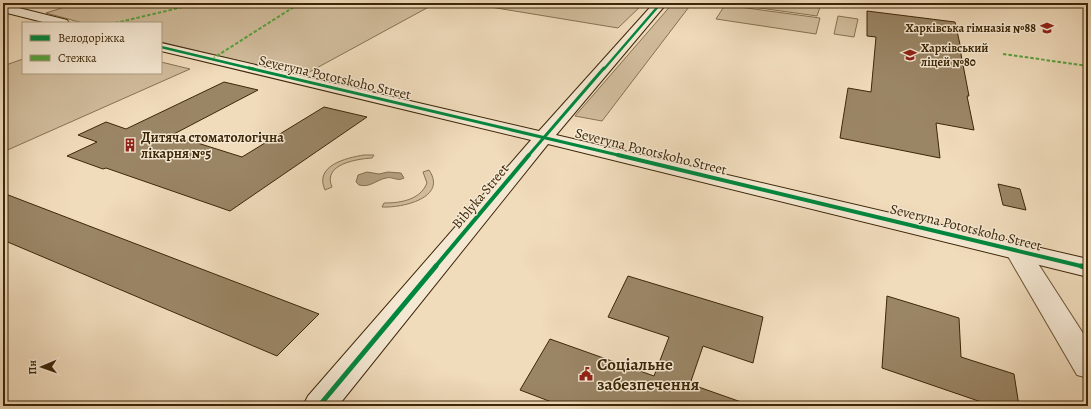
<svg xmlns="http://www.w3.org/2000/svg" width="1091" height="409" viewBox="0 0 1091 409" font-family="Alegreya,serif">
	<rect width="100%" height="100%" fill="#f0dbbb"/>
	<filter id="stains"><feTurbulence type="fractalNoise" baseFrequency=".005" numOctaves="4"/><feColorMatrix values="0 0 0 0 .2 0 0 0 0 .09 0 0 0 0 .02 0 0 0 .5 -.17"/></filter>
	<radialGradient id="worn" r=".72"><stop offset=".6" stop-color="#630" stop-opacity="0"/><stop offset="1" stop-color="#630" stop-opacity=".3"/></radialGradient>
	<g fill="#d1bc9c" stroke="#867252">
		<polygon points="77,3 436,3 302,76 161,42 161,23 83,23 46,13"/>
		<polygon points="466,3 644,3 618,28"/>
		<polygon points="673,3 692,3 602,121 575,116"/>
		<polygon points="815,3 821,4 817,16 731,4"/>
		<polygon points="725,5 820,18 816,34 716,19"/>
		<polygon points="838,16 858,19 854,37 834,34"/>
		<polygon points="23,59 23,73 161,73 161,62 190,69 3,152 3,66"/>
		<path d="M364 155H374L372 158C357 159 322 164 332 187L325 190C314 166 345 158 364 155Z"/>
		<path d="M429 170C448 198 402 208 382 207L384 203C401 203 420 200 427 183L423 172Z"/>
	</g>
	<path fill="#b39e7e" stroke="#836e4e" d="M367 172 379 174 388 172 401 173 404 178C397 182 393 176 386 178 376 180 370 188 359 185L356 182 358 175Z"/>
	<g fill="#9a8565" stroke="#3c2707">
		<polygon points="867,11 955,22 961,49 960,49 969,96 967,96 974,130 936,123 940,158 840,138 848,88 871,92 876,37 867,36"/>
		<polygon points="224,82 258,90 172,135 242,157 324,107 367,117 230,211 106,168 103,169 67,156 97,142 78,135 106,122 126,129"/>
		<polygon points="998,184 1020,189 1026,210 1003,205"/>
		<polygon points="3,193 319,314 277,356 3,240"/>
		<polygon points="628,276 763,317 753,363 703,346 690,384 744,403 743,406 562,406 520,390 550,339 654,376 669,337 608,317"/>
		<polygon points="887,296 959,318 961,357 1014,374 1019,406 993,406 882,368"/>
	</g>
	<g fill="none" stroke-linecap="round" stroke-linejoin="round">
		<g stroke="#695434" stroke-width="2">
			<polygon id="street" points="1017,243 1026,245 1088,341 1088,378 1077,375 1005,251 1008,245"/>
		</g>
		<g stroke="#3c2707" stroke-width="2">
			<g id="secondary">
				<polygon points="654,3 667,3 556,135 1088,259 1088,277 548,144 338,406 303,406 308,396 531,140 161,51 161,43 539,131"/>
				<polygon points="3,4 67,20 69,23 47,23 3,12"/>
			</g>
		</g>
		<use href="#street" fill="#f5e8d3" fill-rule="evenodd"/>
		<use href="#secondary" fill="#f5e8d3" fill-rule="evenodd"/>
		<g stroke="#54a33d" stroke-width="2" stroke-dasharray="3.5 2" stroke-linecap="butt">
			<polyline points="115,23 200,3"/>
			<polyline points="1003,54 1088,66"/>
			<polyline points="212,59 300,3"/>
		</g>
		<g stroke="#f5e8d3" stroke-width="4">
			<g id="cycleway-far3">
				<polyline points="161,47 253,69"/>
				<polyline points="604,69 661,3"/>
			</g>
		</g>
		<g stroke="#f5e8d3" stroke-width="5">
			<g id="cycleway-far2">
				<polyline points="249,68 622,156"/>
				<polyline points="528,156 604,68"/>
			</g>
		</g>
		<g stroke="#f5e8d3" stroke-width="6">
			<g id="cycleway-far1">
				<polyline points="618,155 1085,267"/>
				<polyline points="435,267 529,155"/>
			</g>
		</g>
		<g stroke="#f5e8d3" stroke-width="8">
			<g id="cycleway">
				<polyline points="1081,266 1088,268"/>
				<polyline points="319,406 436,266"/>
			</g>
		</g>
		<use href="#cycleway-far3" stroke="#00873e" stroke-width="2.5"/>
		<use href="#cycleway-far2" stroke="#00873e" stroke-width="3"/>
		<use href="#cycleway-far1" stroke="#00873e" stroke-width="4"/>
		<use href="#cycleway" stroke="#00873e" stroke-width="5"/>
	</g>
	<defs>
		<g id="school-bare" transform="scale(1.08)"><path d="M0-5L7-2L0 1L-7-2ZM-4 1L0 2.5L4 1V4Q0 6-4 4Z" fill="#8f2418" stroke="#f5e8d3" stroke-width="2.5" paint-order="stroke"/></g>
		<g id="building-bare" transform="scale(1.08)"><path d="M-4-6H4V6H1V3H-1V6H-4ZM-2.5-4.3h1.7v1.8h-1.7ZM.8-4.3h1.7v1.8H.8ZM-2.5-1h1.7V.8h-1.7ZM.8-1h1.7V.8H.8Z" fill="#8f2418" stroke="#f5e8d3" stroke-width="2.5" paint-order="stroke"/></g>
		<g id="civic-bare" transform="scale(1.08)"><path d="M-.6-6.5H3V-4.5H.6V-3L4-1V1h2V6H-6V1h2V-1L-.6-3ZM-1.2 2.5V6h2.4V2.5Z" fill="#8f2418" stroke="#f5e8d3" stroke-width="2.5" paint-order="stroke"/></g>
	</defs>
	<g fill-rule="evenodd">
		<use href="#school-bare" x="1047" y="28"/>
		<use href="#school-bare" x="910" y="55"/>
		<use href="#building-bare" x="130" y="145"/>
		<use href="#civic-bare" x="586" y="374"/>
	</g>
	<g text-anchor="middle" stroke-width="3" stroke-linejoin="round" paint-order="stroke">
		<g font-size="12" font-weight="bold" fill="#3c2707" stroke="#f5e8d3" text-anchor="end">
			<text x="1036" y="32">Харківська гімназія №88</text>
			<text x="921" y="52" text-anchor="start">Харківський<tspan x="921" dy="14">ліцей №80</tspan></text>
		</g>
		<g font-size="14" fill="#3c2707" stroke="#f5e8d3">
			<text transform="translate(335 77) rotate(13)" y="5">Severyna Pototskoho Street</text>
			<text transform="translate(651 151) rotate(14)" y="5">Severyna Pototskoho Street</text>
			<text transform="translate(480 196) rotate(-50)" y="5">Biblyka Street</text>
			<text transform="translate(966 227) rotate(14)" y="5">Severyna Pototskoho Street</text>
		</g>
		<g font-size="14" font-weight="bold" fill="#3c2707" stroke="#f5e8d3" text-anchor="start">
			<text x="141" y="142">Дитяча стоматологiчна<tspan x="141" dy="16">лiкарня №5</tspan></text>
		</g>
		<g font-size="17" font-weight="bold" fill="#3c2707" stroke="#f5e8d3" text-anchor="start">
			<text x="597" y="370">Соціальне<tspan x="597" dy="20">забезпечення</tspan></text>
		</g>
	</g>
	<rect width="1091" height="409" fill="none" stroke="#f0dbbb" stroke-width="16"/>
	<rect x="4" y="4" width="1083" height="401" fill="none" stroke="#3c2707" stroke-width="2"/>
	<rect x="8" y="8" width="1075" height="393" fill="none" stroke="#3c2707"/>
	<rect x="22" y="22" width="140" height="52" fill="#f5e8d3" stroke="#ab9b81"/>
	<rect x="30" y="35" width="20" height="6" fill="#00873e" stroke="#ab9b81"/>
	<text x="58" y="42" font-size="12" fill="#3c2707">Велодоріжка</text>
	<rect x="30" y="55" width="20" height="6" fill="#54a33d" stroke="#ab9b81"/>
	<text x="58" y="62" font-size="12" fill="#3c2707">Стежка</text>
	<g transform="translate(42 367) rotate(268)" stroke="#f5e8d3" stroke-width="3" paint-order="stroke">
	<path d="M0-3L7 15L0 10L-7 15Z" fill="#3c2707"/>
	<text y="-6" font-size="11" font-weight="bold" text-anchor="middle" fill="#3c2707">Пн</text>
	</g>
	<rect width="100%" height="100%" filter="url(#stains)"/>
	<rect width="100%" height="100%" fill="url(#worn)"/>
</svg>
